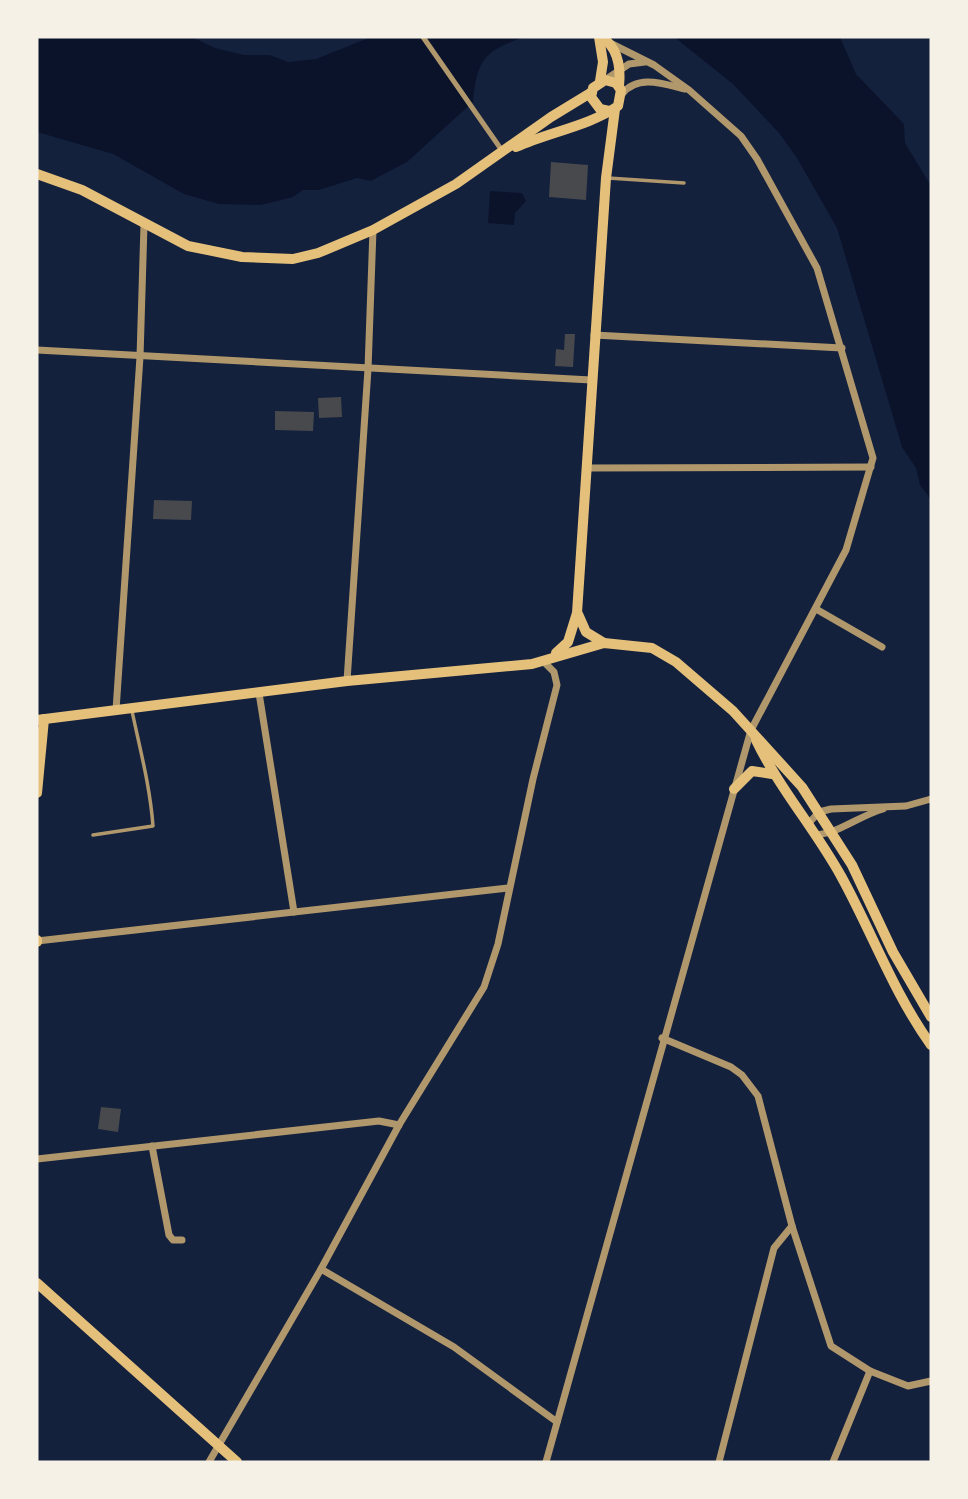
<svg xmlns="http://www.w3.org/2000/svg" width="968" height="1499" viewBox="0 0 968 1499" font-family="Commissioner,sans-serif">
	<rect width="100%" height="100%" fill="#14213d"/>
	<g fill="#0b132b">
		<path d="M37 37H192L215 48 244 55H270L288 62 316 59 371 37H524C484 51 477 60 473 102L407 162 380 176 371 181 357 178 319 190H303L293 197 261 205 219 204 184 194 113 154 37 132Z"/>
		<polygon points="674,37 840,37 856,74 904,124 905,143 931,186 931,500 920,485 916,468 902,447 837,228 797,158 779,133 733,84"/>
		<polygon points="490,191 522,193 526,201 515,213 514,225 488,223"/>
	</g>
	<g fill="#48494c">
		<polygon points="551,162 588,165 586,200 549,197"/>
		<polygon points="565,334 575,334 573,367 555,366 556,349 564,350"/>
		<polygon points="341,397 342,417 319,418 318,398"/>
		<polygon points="275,411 314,412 313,431 275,430"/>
		<polygon points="154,500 192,501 191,520 153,519"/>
		<polygon points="101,1107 121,1109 118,1132 98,1129"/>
	</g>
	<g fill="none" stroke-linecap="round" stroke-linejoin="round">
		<g stroke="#b1986c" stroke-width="3.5">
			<polyline points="608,178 684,183"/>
			<path d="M93 835 153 826C150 786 140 749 132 711"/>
		</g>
		<polyline stroke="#b1986c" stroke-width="5" points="423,37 503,152"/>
		<g stroke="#b1986c" stroke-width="7">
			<polyline points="605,80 629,64 645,62"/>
			<path d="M622 94C638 74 664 84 685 89"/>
			<polyline points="594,335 842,348"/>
			<polyline points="37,350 591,380"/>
			<polyline points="588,468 871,467"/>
			<polyline points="816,609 882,647"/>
			<polyline points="347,681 368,369 373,230"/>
			<polyline points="259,693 294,912"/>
			<polyline points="116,710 140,357 144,225"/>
			<polyline points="809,823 819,812 831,809 906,806 931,799"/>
			<path d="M817 835C841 832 859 816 883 809"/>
			<polyline points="37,941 508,888"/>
			<polyline points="662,1038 731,1067 742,1075 758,1096 792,1226 831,1346 870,1371 908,1386 931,1381"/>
			<polyline points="152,1146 169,1235 173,1240 182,1240"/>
			<polyline points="37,1159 379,1121 399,1125"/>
			<polyline points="321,1269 454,1347 557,1422"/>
			<polyline points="209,1462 321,1269 399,1125 484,987 498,944 533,779 557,685 554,672 544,662"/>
			<polyline points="546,1462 751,730 846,550 873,458 817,268 757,159 741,136 689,90 654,65 612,44"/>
			<polyline points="719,1462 774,1248 792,1226"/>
			<polyline points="833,1462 870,1371"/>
		</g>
		<g stroke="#e5c07b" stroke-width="10">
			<polyline points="599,37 603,62 600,81"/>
			<path d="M602 37C618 48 621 67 619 86"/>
			<path d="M516 147C549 132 589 126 618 106L621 90 616 83 605 80 593 88 591 97 600 109 609 111"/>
			<polyline points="37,174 82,190 188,246 242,257 293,259 318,253 373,230 456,184 551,117 592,92"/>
			<polyline points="578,614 586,632 604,643"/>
			<polyline points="556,653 568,642 577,613 606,178 615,109"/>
			<polyline points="37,720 347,681 532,664 604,643 652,648 676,662 733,711 802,787 852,865 893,952 931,1017"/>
			<path d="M756 740C779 788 815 829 841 876 872 932 893 992 931 1045"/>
			<polyline points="734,789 752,771 772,774"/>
			<polyline points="37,793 44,719"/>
			<polyline points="37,940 37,942"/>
			<polyline points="37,1283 237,1462"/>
		</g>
	</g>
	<rect width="968" height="1499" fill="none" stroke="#f6f1e7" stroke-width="77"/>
</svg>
